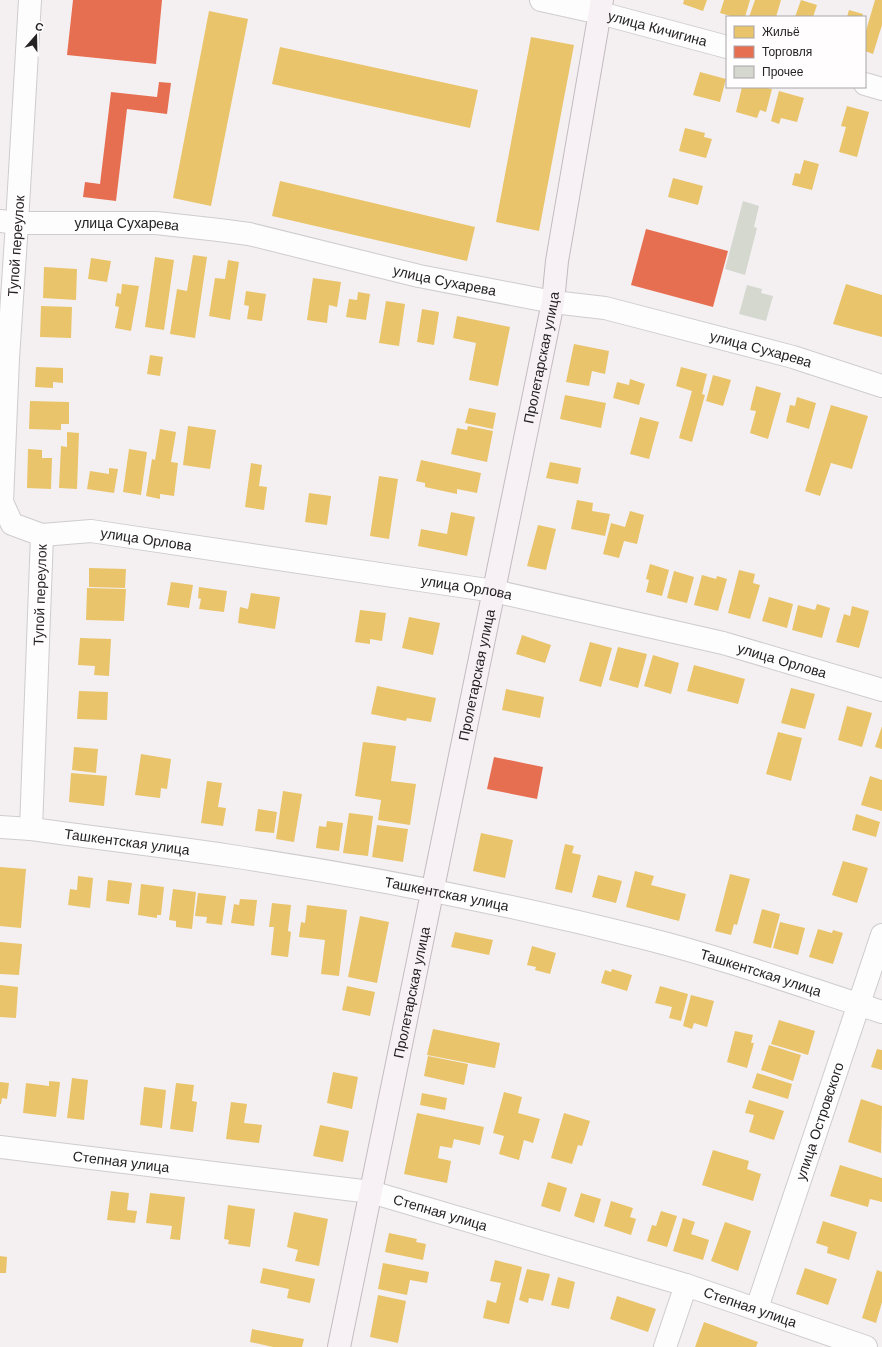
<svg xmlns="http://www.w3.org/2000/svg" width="882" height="1347" viewBox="0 0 882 1347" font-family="Helvetica,sans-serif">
	<rect width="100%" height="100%" fill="#f4f0f2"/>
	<g fill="#e9c46a">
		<polygon points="684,0 707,0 703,11 683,4"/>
		<polygon points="724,0 750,0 745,17 734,17 720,13"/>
		<polygon points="755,0 781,0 776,17 749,17"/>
		<polygon points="801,0 817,5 813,17 795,17"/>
		<polygon points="875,0 882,0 882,25 873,54 865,51 865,34"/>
		<polygon points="849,10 863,14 862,17 847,17"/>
		<polygon points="209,11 248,19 211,206 173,198"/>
		<polygon points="531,37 574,45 539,231 496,222"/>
		<polygon points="280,47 478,90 470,128 272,84"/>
		<polygon points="700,72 726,79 720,102 693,95"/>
		<polygon points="742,87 763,87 772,89 766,112 760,110 757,118 736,112"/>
		<polygon points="779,91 804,98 797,122 781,118 779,124 771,121"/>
		<polygon points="847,106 869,112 857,157 839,152 846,127 841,126"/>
		<polygon points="685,128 705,133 704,137 712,139 706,158 679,151"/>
		<polygon points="804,160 819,164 812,190 792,185 795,173 800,174"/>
		<polygon points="673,178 703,186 698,205 668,197"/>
		<polygon points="280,181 475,227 467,261 272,216"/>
		<polygon points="193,255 207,257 195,338 170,334 177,289 187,291"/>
		<polygon points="155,257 174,260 164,330 145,327"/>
		<polygon points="91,258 111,261 107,282 88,279"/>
		<polygon points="228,260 239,262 230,320 209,316 215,278 225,279"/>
		<polygon points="44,267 77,269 76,300 43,298"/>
		<polygon points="313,278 341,282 337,307 329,305 327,323 307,320"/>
		<polygon points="122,284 139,286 131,331 115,328 119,307 115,306 117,293 121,294"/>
		<polygon points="846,284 882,295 882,337 833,324"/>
		<polygon points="246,291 266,294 262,321 247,319 249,306 244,305"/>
		<polygon points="358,292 370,294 366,320 346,317 349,299 357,300"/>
		<polygon points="386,301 405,304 399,346 379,343"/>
		<polygon points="41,306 72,307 71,338 40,337"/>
		<polygon points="422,309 439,312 434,345 417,342"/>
		<polygon points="457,316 510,327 498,386 469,380 476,343 453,338"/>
		<polygon points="574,344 609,351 605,374 592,371 589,386 566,382"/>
		<polygon points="150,355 163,357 160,376 147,374"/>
		<polygon points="36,367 63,368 63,383 53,382 53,388 35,387"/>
		<polygon points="681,367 707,374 702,394 705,395 692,442 679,438 692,391 676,386"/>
		<polygon points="713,375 731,380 723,406 706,401"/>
		<polygon points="630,379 645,384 639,405 613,398 617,382 629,385"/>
		<polygon points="756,386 781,393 768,439 750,433 756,411 750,410"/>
		<polygon points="565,395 606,403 601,428 560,419"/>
		<polygon points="797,397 816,403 809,429 786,422 790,405 795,406"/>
		<polygon points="30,401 69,402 69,424 61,424 61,430 29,429"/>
		<polygon points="831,405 868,416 852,469 831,463 820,496 805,491"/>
		<polygon points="469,408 496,413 493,429 465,423"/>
		<polygon points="640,417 659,422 649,459 630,454"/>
		<polygon points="188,426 216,430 210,469 183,465"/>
		<polygon points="468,426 493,431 487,462 451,454 457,428 467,430"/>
		<polygon points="160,429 176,432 171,462 178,463 174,496 160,494 160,499 146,496 152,459 155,460"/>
		<polygon points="67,432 79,433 77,489 59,488 61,446 67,447"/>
		<polygon points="28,449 42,450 42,458 52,458 51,489 27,488"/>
		<polygon points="129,449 147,452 141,495 123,492"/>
		<polygon points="421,460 481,473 477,493 457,489 457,494 425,487 425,483 416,481"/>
		<polygon points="550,462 581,468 578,484 546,478"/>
		<polygon points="251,463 262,465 259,486 267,487 264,510 245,507"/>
		<polygon points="109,468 118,469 114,493 87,489 90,471 109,474"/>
		<polygon points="379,476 398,479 389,539 370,536"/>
		<polygon points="309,493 331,496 327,525 305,522"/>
		<polygon points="577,500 593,503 592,511 610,514 605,536 571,529"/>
		<polygon points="630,511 644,515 637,544 624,541 619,558 603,554 611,523 625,527"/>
		<polygon points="451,512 475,517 467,556 418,546 421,529 447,534"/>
		<polygon points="538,525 556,529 546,570 527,566"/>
		<polygon points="650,564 669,570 662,596 646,592 649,580 646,579"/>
		<polygon points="89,568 126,569 125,588 89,587"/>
		<polygon points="739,570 755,574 753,583 760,585 750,619 728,613"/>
		<polygon points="674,571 694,577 687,603 667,598"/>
		<polygon points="702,575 716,579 717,576 727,579 718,611 694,605"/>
		<polygon points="171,582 193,585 189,608 167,605"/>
		<polygon points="199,587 227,591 224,612 199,609 201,599 198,598"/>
		<polygon points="87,588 126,589 124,621 86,620"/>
		<polygon points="251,593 280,597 275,629 238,623 240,607 248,609"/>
		<polygon points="769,597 793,604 787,628 762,621"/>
		<polygon points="817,604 830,608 822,638 792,630 798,605 815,610"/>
		<polygon points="852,606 869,611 859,648 836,642 844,614 850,616"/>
		<polygon points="360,610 386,613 382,641 370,639 370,644 355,642"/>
		<polygon points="409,617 440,623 433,655 402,648"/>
		<polygon points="522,635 551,645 545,663 516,654"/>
		<polygon points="80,638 111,639 109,676 94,675 95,666 78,665"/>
		<polygon points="590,642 612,648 601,687 579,681"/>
		<polygon points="618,647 647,654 638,688 609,680"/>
		<polygon points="653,655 679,663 671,694 644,686"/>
		<polygon points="694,665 745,679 738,704 687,691"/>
		<polygon points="377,686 436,698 431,722 407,718 406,721 371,714"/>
		<polygon points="791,688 815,694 805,729 781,723"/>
		<polygon points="506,689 544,697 540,718 502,710"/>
		<polygon points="79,691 108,692 107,720 77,719"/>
		<polygon points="847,706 872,713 862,747 838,740"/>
		<polygon points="882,726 882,749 875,747"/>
		<polygon points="778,732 802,738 791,781 766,774"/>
		<polygon points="363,742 396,746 391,781 416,784 410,825 378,820 381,800 355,796"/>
		<polygon points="74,747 98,749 96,773 72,770"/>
		<polygon points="141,754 171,759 167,789 161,788 160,798 135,795"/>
		<polygon points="71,773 107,776 104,806 69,802"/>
		<polygon points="870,776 882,780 882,811 861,805"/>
		<polygon points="207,781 222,783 218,807 226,808 223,826 201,823"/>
		<polygon points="283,791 302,794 294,842 276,839"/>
		<polygon points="258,809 277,812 274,833 255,831"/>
		<polygon points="349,813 373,816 368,856 343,853"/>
		<polygon points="856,814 880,822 876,837 852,830"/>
		<polygon points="327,821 343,823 339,851 316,848 319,826 326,827"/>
		<polygon points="377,825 408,829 403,862 372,857"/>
		<polygon points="481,833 513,840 505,878 473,871"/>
		<polygon points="565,844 574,846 572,853 581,855 572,893 555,889"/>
		<polygon points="843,861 868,868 857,903 832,895"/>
		<polygon points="0,867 26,869 21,928 0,926"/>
		<polygon points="635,871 654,876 651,885 686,894 679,921 626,907"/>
		<polygon points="730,874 750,879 737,925 734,924 731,935 715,931"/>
		<polygon points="598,875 622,881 616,903 592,897"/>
		<polygon points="78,876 93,878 90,908 68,905 70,889 77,890"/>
		<polygon points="108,880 132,883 129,904 106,901"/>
		<polygon points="141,884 164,887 161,915 157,915 157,918 138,915"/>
		<polygon points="173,889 196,892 192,929 176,927 176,921 169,920"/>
		<polygon points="198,893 226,896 222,925 206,923 207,917 195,916"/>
		<polygon points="240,899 257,900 254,926 231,923 234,904 239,905"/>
		<polygon points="272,903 291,905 288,931 291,932 288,957 271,955 274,927 269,927"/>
		<polygon points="307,905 347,910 339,976 321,974 325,940 299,937 301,922 305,923"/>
		<polygon points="762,909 780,914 771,948 753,943"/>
		<polygon points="360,916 389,922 377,983 348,977"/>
		<polygon points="780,922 805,928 798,955 773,948"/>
		<polygon points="818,929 832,933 833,930 843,933 833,964 809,957"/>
		<polygon points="455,932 493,940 489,955 451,947"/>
		<polygon points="0,942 22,944 19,975 0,974"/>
		<polygon points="532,946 556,953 550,974 535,970 536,967 527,965"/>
		<polygon points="612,969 632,975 627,991 601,983 605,970 611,972"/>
		<polygon points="0,985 18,987 16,1018 0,1017"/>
		<polygon points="347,986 375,992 370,1016 342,1010"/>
		<polygon points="660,986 688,994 681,1021 669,1018 672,1007 655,1003"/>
		<polygon points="691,995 714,1001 707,1027 694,1023 692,1029 683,1026"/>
		<polygon points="779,1020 815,1031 808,1055 771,1044"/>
		<polygon points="433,1029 500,1043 495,1068 427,1055"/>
		<polygon points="735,1031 753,1035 751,1043 754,1043 747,1068 727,1062"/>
		<polygon points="769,1045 801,1055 793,1081 761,1070"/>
		<polygon points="877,1049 882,1050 882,1070 871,1067"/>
		<polygon points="428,1056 468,1064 464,1085 424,1076"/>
		<polygon points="333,1072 358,1077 352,1109 327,1103"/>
		<polygon points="757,1073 792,1084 788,1099 752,1088"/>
		<polygon points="72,1078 88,1080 84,1120 67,1118"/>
		<polygon points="49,1081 60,1082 56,1117 23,1113 26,1083 49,1086"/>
		<polygon points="0,1082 9,1083 7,1099 2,1098 1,1104 0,1104"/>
		<polygon points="176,1083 194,1085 192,1101 197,1102 193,1132 170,1129"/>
		<polygon points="144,1087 166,1090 162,1128 140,1125"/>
		<polygon points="504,1092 522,1097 518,1113 540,1119 533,1143 524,1140 519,1160 499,1154 504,1136 493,1133"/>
		<polygon points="422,1093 447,1098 445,1110 420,1105"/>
		<polygon points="861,1099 882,1106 881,1153 848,1142"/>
		<polygon points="749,1100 784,1111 774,1140 749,1132 754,1115 745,1113"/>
		<polygon points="231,1102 247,1104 244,1123 262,1125 259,1143 226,1139"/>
		<polygon points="417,1113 484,1127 480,1145 454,1139 452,1148 440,1146 438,1158 451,1161 447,1183 404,1174"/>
		<polygon points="564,1113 590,1121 582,1146 578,1145 572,1164 551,1158"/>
		<polygon points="320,1125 349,1131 343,1162 313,1156"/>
		<polygon points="713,1150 749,1161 747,1169 761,1174 753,1201 702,1185"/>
		<polygon points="840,1165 882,1178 882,1202 870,1199 868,1207 830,1196"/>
		<polygon points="548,1182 567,1188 560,1212 541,1206"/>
		<polygon points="111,1191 129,1193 127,1210 137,1211 135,1223 107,1220"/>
		<polygon points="150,1193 185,1197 180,1240 170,1239 172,1226 146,1223"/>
		<polygon points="581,1193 601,1199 594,1223 574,1216"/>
		<polygon points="611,1201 633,1208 630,1217 636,1219 631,1235 604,1226"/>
		<polygon points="228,1205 255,1209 250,1247 228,1244 229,1240 224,1239"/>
		<polygon points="661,1211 677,1216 667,1247 647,1241 652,1225 656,1226"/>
		<polygon points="294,1212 328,1219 319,1266 295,1261 298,1250 287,1247"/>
		<polygon points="683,1218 695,1222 691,1234 709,1240 703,1260 673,1251"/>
		<polygon points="823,1221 857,1232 849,1260 827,1253 828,1247 816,1243"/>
		<polygon points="725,1222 751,1231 738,1271 711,1261"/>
		<polygon points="389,1233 417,1239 416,1242 426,1244 423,1260 385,1252"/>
		<polygon points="0,1256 7,1257 6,1273 0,1273"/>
		<polygon points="495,1260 522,1267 509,1324 483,1318 487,1300 496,1303 501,1283 490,1281"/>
		<polygon points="383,1263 429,1272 427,1283 410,1280 407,1295 378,1289"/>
		<polygon points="263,1268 315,1279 310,1303 287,1298 289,1289 260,1283"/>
		<polygon points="805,1268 837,1279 828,1305 796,1294"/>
		<polygon points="527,1269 550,1274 543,1301 529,1298 528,1303 519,1300"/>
		<polygon points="877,1270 882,1272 882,1302 876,1323 862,1318"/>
		<polygon points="558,1277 575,1282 569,1309 551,1305"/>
		<polygon points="378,1295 406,1301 398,1343 370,1337"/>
		<polygon points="617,1296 656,1309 648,1332 610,1319"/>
		<polygon points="704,1322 758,1342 756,1347 695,1347"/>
		<polygon points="252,1329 304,1339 302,1347 273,1347 250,1342"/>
	</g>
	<g fill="#e76f51">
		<polygon points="73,0 162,0 156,64 67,55"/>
		<polygon points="159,82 171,83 167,114 127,109 116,201 83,197 85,182 100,184 111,92 157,97"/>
		<polygon points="646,229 728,251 713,307 631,285"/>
		<polygon points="494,757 543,767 537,799 487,789"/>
	</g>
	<g fill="#d5d8cf">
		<polygon points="743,201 759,206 754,227 757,228 745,275 725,269"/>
		<polygon points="747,285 762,289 761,293 773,296 766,321 739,314"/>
	</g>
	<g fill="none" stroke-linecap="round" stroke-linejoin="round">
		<g stroke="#cfccce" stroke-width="24">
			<g id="minor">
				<polyline points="30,0 17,223 8,358 2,502 12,524 42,535 31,829"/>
				<path id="s1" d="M541 0 600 13 727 47"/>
				<polyline points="865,84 882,89"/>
				<path id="s2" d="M0 221 17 223H156L219 230 249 234 419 276 553 302 605 308 793 357 882 386"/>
				<path id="s3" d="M42 535 91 531 494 591 723 643 882 690"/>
				<path id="s4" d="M0 827 31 829C97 838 164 846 231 856 371 877 510 904 648 939 727 959 804 987 882 1012"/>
				<path id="s5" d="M0 1147 371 1192 686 1285 866 1347"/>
				<path id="s6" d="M757 1308 882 935"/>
				<polyline points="665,1347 686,1285"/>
			</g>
		</g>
		<g stroke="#c4bac0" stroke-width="24">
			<g id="major">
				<path id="s7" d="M339 1347 553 302 557 261 602 0"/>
			</g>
		</g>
		<use href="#minor" stroke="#fdfdfd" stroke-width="22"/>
		<use href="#major" stroke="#f7f1f5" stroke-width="22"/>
	</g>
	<g text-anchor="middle" stroke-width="4" stroke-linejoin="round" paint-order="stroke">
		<g font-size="14" fill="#252224" stroke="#fffdfe">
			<text dy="5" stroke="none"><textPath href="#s1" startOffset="120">улица Кичигина</textPath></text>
			<text dy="5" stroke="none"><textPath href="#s2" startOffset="127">улица Сухарева</textPath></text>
			<text transform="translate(16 246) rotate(-86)" y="5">Тупой переулок</text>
			<text dy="5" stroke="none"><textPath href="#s2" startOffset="451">улица Сухарева</textPath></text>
			<text dy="5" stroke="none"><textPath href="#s2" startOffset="775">улица Сухарева</textPath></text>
			<text dy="5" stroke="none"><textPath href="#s7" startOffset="1010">Пролетарская улица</textPath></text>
			<text dy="5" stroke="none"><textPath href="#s3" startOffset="105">улица Орлова</textPath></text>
			<text dy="5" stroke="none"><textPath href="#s3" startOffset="429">улица Орлова</textPath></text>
			<text transform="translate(40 595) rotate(-88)" y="5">Тупой переулок</text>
			<text dy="5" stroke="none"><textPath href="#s3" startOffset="753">улица Орлова</textPath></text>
			<text dy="5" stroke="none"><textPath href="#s7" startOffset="686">Пролетарская улица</textPath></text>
			<text dy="5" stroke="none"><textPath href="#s4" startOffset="128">Ташкентская улица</textPath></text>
			<text dy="5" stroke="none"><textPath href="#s4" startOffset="452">Ташкентская улица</textPath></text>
			<text dy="5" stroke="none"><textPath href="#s4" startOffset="776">Ташкентская улица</textPath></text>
			<text dy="5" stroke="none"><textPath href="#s7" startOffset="362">Пролетарская улица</textPath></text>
			<text dy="5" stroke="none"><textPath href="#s6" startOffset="197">улица Островского</textPath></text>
			<text dy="5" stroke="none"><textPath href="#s5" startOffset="122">Степная улица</textPath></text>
			<text dy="5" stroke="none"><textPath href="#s5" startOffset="446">Степная улица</textPath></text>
			<text dy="5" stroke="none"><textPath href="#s5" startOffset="770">Степная улица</textPath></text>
		</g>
	</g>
	<rect x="726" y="16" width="140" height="72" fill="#fffdfe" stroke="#a8a5a7"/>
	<rect x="734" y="26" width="20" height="12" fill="#e9c46a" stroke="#a8a5a7"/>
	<text x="762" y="36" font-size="12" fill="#252224">Жильё</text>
	<rect x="734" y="46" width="20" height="12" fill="#e76f51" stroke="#a8a5a7"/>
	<text x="762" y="56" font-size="12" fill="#252224">Торговля</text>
	<rect x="734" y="66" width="20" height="12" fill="#d5d8cf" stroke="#a8a5a7"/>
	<text x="762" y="76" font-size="12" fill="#252224">Прочее</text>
	<g transform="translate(36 36) rotate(20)" stroke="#fffdfe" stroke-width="3" paint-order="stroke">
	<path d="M0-3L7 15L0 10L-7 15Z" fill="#252224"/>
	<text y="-6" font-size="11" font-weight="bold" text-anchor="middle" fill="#252224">С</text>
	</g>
</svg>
